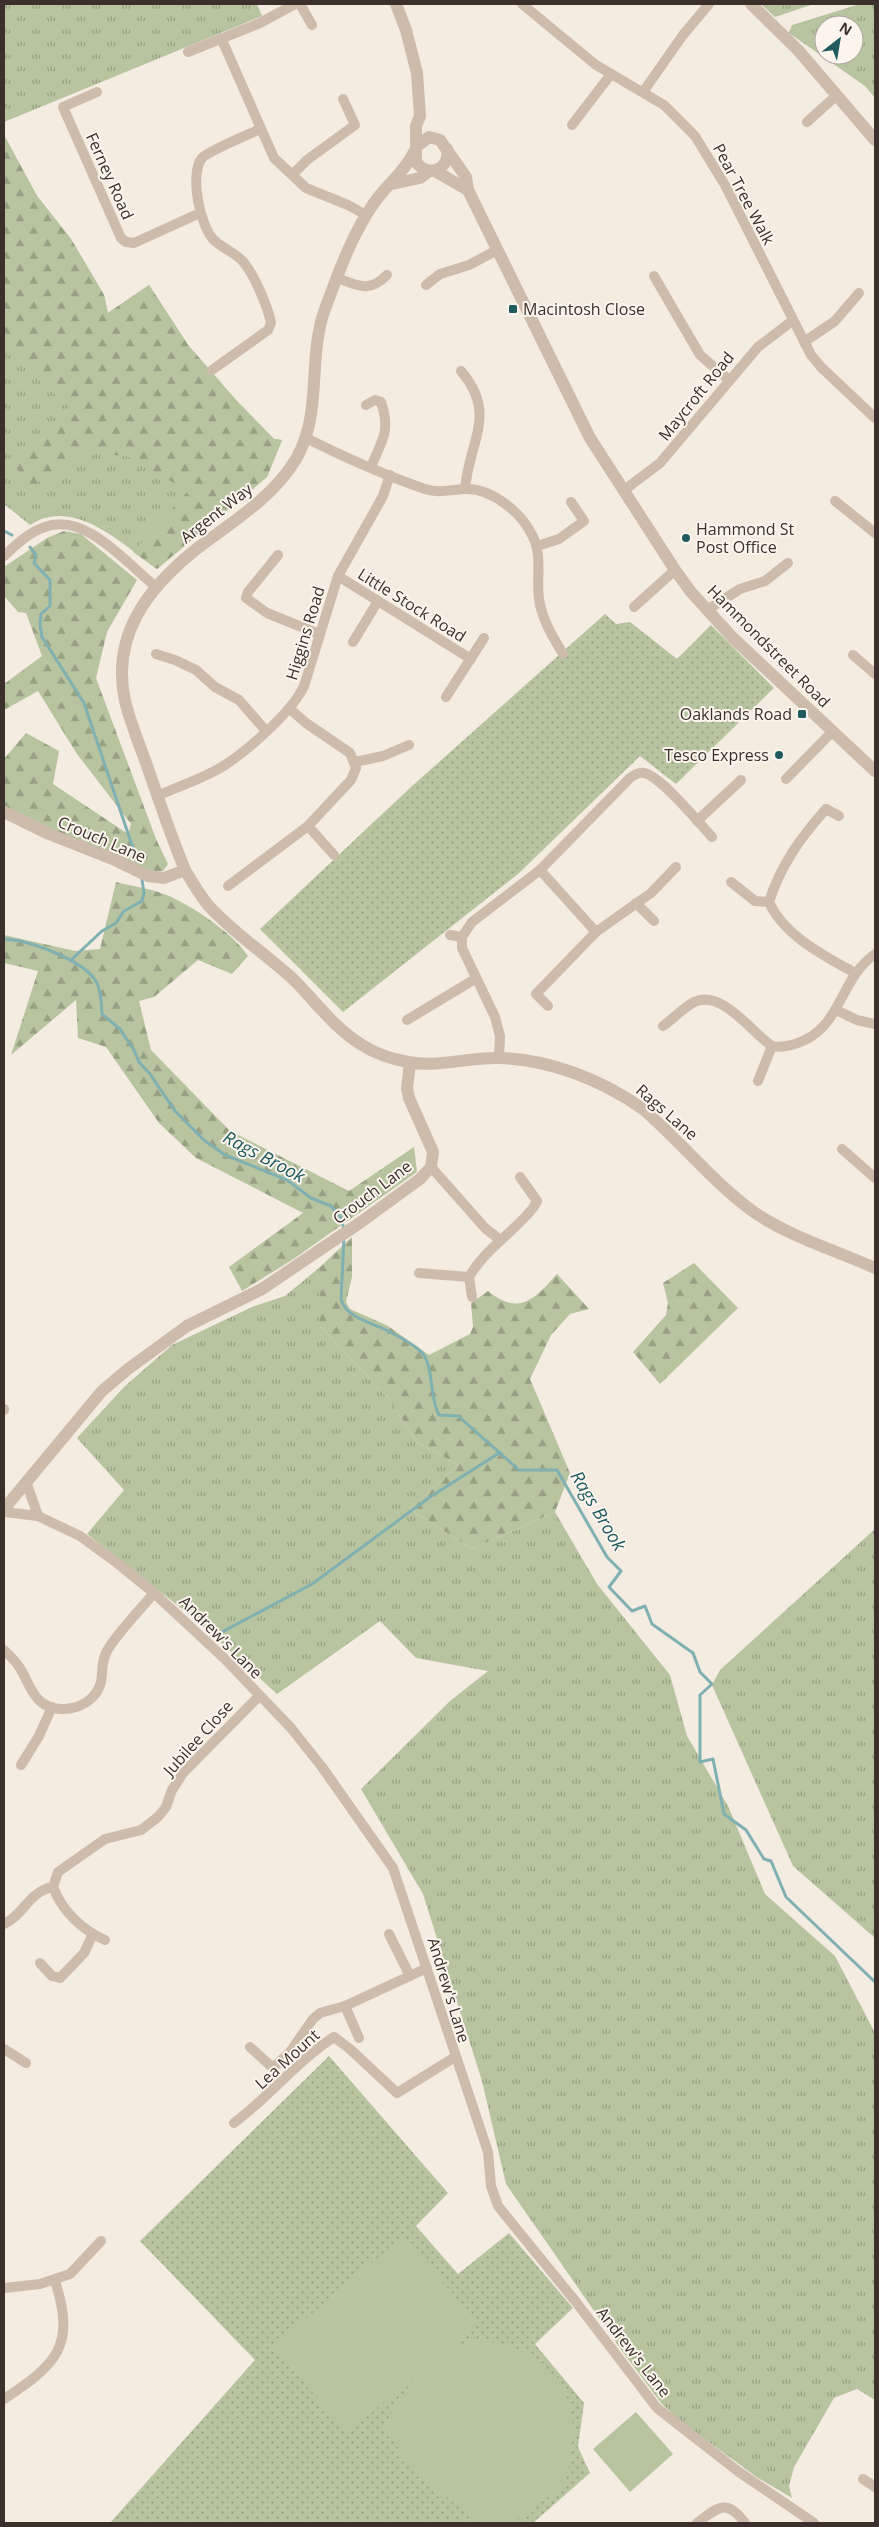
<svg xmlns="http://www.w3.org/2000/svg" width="879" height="2527" viewBox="0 0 879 2527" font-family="'Open Sans',sans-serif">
	<defs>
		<pattern id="grass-tufts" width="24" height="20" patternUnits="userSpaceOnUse" patternTransform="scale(1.25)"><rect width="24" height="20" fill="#b8c4a0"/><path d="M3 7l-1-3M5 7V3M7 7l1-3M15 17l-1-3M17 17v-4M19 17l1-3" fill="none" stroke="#97a083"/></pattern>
		<pattern id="forest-firs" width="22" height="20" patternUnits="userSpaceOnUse" patternTransform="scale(1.25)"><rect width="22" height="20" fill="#b8c4a0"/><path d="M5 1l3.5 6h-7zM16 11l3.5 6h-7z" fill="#97a083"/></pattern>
		<pattern id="park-dots" width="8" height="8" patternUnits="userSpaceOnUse" patternTransform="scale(1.25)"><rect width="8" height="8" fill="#b8c4a0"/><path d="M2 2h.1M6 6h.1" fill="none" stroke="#97a083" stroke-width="1.8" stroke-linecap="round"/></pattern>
	</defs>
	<rect width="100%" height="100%" fill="#f4ebe1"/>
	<g fill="url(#grass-tufts)" fill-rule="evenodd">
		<polygon points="4,4 257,4 262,16 4,122"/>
		<polygon points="761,4 814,4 775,17"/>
		<path d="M860 4H875V98L865 86 789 33 792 25ZM824 25H854V55H824Z"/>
		<path d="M4 135 37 196 71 239 104 295 108 313 149 285 188 345 236 400 274 439 282 440 267 477 157 569C122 544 74 496 30 525L4 504Z"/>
		<polygon points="320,1267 320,1326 389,1399 417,1442 458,1465 410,1509 472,1549 555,1512 597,1584 670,1675 687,1736 728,1806 765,1894 835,1956 875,2033 875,2400 857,2389 834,2398 794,2467 789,2486 792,2498 758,2478 679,2420 662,2404 622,2351 506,2184 482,2081 423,1894 361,1789 450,1701 488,1671 416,1658 380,1621 277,1694 196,1620 87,1534 124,1490 77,1438 124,1387 172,1345 252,1307 285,1296"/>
		<polygon points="875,1529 875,1938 793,1866 712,1685 720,1670"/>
	</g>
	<g fill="url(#forest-firs)">
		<polygon points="4,135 37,196 71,239 104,295 108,313 149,285 188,345 236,400 274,439 282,440 267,477 157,569 133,552 188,491 129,457 86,451 24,492 15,459 69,407 8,353 4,352"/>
		<polygon points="64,531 81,534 137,580 107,632 96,678 156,839 168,864 163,871 148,871 4,809 4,759 26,733 59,751 53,784 128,834 131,824 77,754 38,691 4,710 4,684 42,656 26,613 18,612 4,596 4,567 47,538"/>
		<path d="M116 882C131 886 148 888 161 893 189 903 232 932 248 956L232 974 198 960 154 997 139 1001 151 1050 230 1131 349 1191 414 1147 417 1172 292 1260 242 1291 229 1267 303 1213 196 1158 159 1123 106 1047 78 1038 76 1000 11 1055 38 971 4 963V935L75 951 100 949Z"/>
		<path d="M352 1237V1277L346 1302 350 1309 388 1326 429 1355 470 1334 473 1327 471 1303 488 1291C519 1316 534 1300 557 1274L589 1309 570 1314 551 1335 530 1379 570 1473 555 1512 472 1549 410 1509 458 1465 417 1442 389 1399 320 1326V1267Z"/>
		<polygon points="694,1263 738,1308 660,1384 633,1352 666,1315 668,1303 663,1283"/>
	</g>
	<g fill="url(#park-dots)">
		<polygon points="605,614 616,624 630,622 677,659 711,625 774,688 676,784 640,756 518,874 343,1012 260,929 411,787"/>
		<polygon points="329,2056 448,2193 416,2226 458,2274 509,2233 573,2308 535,2344 584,2403 578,2447 590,2473 533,2523 110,2523 255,2360 140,2241"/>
	</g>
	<g fill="#b8c4a0">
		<polygon points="404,2236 477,2323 442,2353 474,2339 507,2345 531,2355 561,2381 570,2406 574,2430 566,2481 551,2495 510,2523 478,2523 412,2468 386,2430 396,2402 422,2370 347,2433 273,2346"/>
		<polygon points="636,2412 673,2454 630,2492 593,2449"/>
	</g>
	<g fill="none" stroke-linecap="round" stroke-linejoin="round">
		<g stroke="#7fb0b2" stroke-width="3">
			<polyline points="4,531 12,535"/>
			<polyline points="30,547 36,555 34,563 50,580 50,606 41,614 40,625 42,637 84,703 137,860"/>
			<path d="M4 939C28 940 85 960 97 983 102 994 101 1003 102 1014L120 1029 134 1050 139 1062 150 1074 175 1111 204 1140 225 1155 287 1180 311 1198 331 1206 341 1218 344 1229"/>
			<polyline points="71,960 102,931 116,923 124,911 142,901 144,893 142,880"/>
			<path d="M344 1238 341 1299C346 1319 374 1323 390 1332 400 1337 411 1343 419 1350 435 1362 428 1395 439 1415L458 1416 519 1470H557L607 1557 621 1571 609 1587 632 1611 645 1606 652 1624 693 1653 700 1672 712 1684 700 1695V1762L713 1759 724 1814 746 1830 764 1859 771 1861 786 1897 875 1982"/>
			<polyline points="222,1632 312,1584 430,1497 499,1453"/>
		</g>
		<g stroke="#cdbbac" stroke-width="10">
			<polyline points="300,4 312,25"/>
			<polyline points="522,4 596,65 664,105 695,136 725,185 811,355 821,367 875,418"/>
			<polyline points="222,40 274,158 306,188 348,205 366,215"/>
			<polyline points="188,52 260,23 295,4"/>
			<polyline points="97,92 63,107 121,238 126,242 134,243 200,213"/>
			<polyline points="643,92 683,35 709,4"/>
			<polyline points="807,122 837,95"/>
			<polyline points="572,125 611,74"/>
			<polyline points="292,175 307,160 355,125 343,99"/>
			<polyline points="654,276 700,355 729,380"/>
			<path d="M337 278C359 286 369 293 387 275"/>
			<polyline points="426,285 440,274 469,265 497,250"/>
			<polyline points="804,342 835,321 859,293"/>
			<path d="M212 370 268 330 271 323C268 307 255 277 245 264 237 253 225 250 215 241 200 228 189 174 202 158 210 150 248 135 260 129"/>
			<path d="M461 371C498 414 469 441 465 489"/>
			<path d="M366 405 375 400 381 402C391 431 382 440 371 467"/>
			<path d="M306 438C344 457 384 475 425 489 439 494 452 489 467 489 492 489 521 512 532 535 543 555 536 577 539 599 542 620 553 637 563 654"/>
			<polyline points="623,491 660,463 758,347 792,321"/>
			<polyline points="835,501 875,533"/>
			<polyline points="537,546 559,539 584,521 571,502"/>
			<polyline points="278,555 248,592 246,598 267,613 319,634"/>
			<path d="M4 556C16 545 29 532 45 527 85 512 126 563 155 586"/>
			<polyline points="338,576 471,659"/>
			<polyline points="634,607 675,570"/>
			<polyline points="707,610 740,589 765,581 788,563"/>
			<polyline points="353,642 378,601"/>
			<polyline points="156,654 175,660 196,670 215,687 239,700 266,731"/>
			<polyline points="853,655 875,674"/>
			<polyline points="446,697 484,638"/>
			<polyline points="355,762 383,756 409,745"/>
			<polyline points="786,779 833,731"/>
			<path d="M157 796C179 786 205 778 225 765 249 749 292 712 304 686L338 576 383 496 390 475"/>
			<path d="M839 816 826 809C801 837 780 866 769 902 784 936 825 956 855 973"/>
			<polyline points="697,821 741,780"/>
			<polyline points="308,826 334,855"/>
			<polyline points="540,870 596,932"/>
			<polyline points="731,882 755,901 769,902"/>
			<polyline points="228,886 308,826 351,780 356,768 350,753 306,723 290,709"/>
			<polyline points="636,903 654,921"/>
			<polyline points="450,935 462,937"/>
			<polyline points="548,1006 536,994 596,932 651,893 676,867"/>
			<polyline points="836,1010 857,1020 875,1024"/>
			<polyline points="407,1020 475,979"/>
			<path d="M663 1026C673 1019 683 1008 694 1002 722 989 751 1032 772 1046 780 1048 787 1046 795 1044 842 1030 838 980 875 954"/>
			<path d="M499 1058 500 1036 495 1017 462 948V937L472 922 540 870 630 778C634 775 639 772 644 773 661 776 699 823 712 837"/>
			<polyline points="758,1081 772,1046"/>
			<polyline points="842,1149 875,1178"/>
			<polyline points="431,1167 485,1228 499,1239"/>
			<path d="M419 1273 469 1277C485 1249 513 1233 533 1208L537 1201 520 1177"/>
			<polyline points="469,1277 472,1297"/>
			<polyline points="4,1409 4,1410"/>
			<polyline points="27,1484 38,1516"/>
			<polyline points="4,1512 38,1516 80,1536 117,1563 154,1593 225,1659 291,1728 322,1767 393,1868 488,2152 491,2186 498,2206 576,2302 657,2408 739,2472 814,2523"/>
			<path d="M4 1650C10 1656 17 1662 21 1670 28 1681 31 1694 41 1702 61 1717 95 1707 101 1682 103 1671 101 1660 108 1649 121 1629 139 1611 154 1593"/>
			<polyline points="21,1765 39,1736 52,1707"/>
			<path d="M53 1887C62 1911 82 1930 105 1940"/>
			<path d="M4 1924C24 1915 29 1891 53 1887L58 1872 105 1839 141 1830 158 1817 166 1807 172 1790 183 1773 259 1696"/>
			<polyline points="389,1934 410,1976"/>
			<polyline points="40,1963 52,1976 60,1978 84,1953 93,1934"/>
			<polyline points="345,2006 359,2038"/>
			<polyline points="250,2047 273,2068 290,2052 313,2019 320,2013 345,2006 427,1968"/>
			<polyline points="4,2049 26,2063"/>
			<path d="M234 2123C269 2097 297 2061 334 2037L350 2049 397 2093 455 2057"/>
			<polyline points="4,2288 40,2284 70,2274 101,2241"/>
			<path d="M4 2399C57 2364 76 2346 55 2281"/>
			<polyline points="863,2479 875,2487"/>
			<path d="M697 2523C718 2507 727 2498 745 2523"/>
		</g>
		<g stroke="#cdbbac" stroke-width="12">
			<path d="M396 4 406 30 417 73 420 116 416 126V162C428 179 451 169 447 149"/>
			<polyline points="751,4 798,50 875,140"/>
			<polyline points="416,147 429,137 440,140 466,177 468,190 590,438 675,570 691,592 732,637 875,771"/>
			<path d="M414 152C405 172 386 185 374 203 352 234 338 274 325 309 307 358 323 413 296 459 273 498 229 524 194 551 147 589 111 636 125 701 130 721 138 741 145 760 158 797 170 834 185 870 192 882 199 894 208 905 233 933 266 954 294 980 316 1002 335 1029 362 1045 376 1054 392 1059 408 1062 439 1068 468 1057 499 1058 549 1059 602 1080 643 1109 680 1141 712 1181 751 1210 787 1236 835 1250 875 1268"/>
			<polyline points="435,171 468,190"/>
			<polyline points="392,184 420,178 429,171"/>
			<polyline points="4,812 49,834 115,860 148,876 164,878 185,870"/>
			<polyline points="4,1509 102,1391 128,1369 187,1326 262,1289 361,1222 420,1179 431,1167 433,1152 409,1098 407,1088 410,1063"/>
		</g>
	</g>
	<g fill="#1f5a5e" stroke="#fbf5ee" stroke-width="2">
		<rect x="508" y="304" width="10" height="10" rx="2.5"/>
		<circle cx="686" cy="538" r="5"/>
		<rect x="797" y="709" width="10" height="10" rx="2.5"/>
		<circle cx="779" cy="755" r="5"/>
	</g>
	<g text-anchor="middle" stroke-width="4" stroke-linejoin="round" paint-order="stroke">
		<g font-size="16" fill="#3b302b" stroke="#fbf5ee">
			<text transform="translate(110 176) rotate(66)" y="6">Ferney Road</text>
			<text transform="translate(744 194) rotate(62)" y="6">Pear Tree Walk</text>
			<text transform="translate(696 396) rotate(-51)" y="6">Maycroft Road</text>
			<text transform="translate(216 513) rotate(-38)" y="6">Argent Way</text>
			<text transform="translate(412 605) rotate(32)" y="6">Little Stock Road</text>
			<text transform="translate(305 633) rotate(-73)" y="6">Higgins Road</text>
			<text transform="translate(769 646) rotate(45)" y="6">Hammondstreet Road</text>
			<text transform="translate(102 839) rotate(23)" y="6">Crouch Lane</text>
			<text transform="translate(667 1112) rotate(41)" y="6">Rags Lane</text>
			<text transform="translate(372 1192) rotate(-37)" y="6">Crouch Lane</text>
			<text transform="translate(221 1637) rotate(45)" y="6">Andrew's Lane</text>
			<text transform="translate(198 1738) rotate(-48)" y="6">Jubilee Close</text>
			<text transform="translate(449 1990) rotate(73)" y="6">Andrew's Lane</text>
			<text transform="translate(287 2059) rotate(-42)" y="6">Lea Mount</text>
			<text transform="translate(634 2352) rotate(52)" y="6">Andrew's Lane</text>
		</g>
		<g font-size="16" fill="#3b302b" stroke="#fbf5ee" text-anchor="start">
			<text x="523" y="315">Macintosh Close</text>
			<text x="696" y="535">Hammond St<tspan x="696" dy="18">Post Office</tspan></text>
			<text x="792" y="720" text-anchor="end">Oaklands Road</text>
			<text x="769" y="761" text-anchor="end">Tesco Express</text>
		</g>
		<g font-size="18" font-style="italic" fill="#1f5a5e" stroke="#fbf5ee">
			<text transform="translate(264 1157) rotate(28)" y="6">Rags Brook</text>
			<text transform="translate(598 1511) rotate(59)" y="6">Rags Brook</text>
		</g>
	</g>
	<rect width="879" height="2527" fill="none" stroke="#3b302b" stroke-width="10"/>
	<g transform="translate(839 40) rotate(31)"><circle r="24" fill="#fbf5ee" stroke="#aea6a0"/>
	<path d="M0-4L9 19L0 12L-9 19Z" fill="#1f5a5e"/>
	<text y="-8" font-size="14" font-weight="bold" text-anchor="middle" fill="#3b302b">N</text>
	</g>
</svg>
